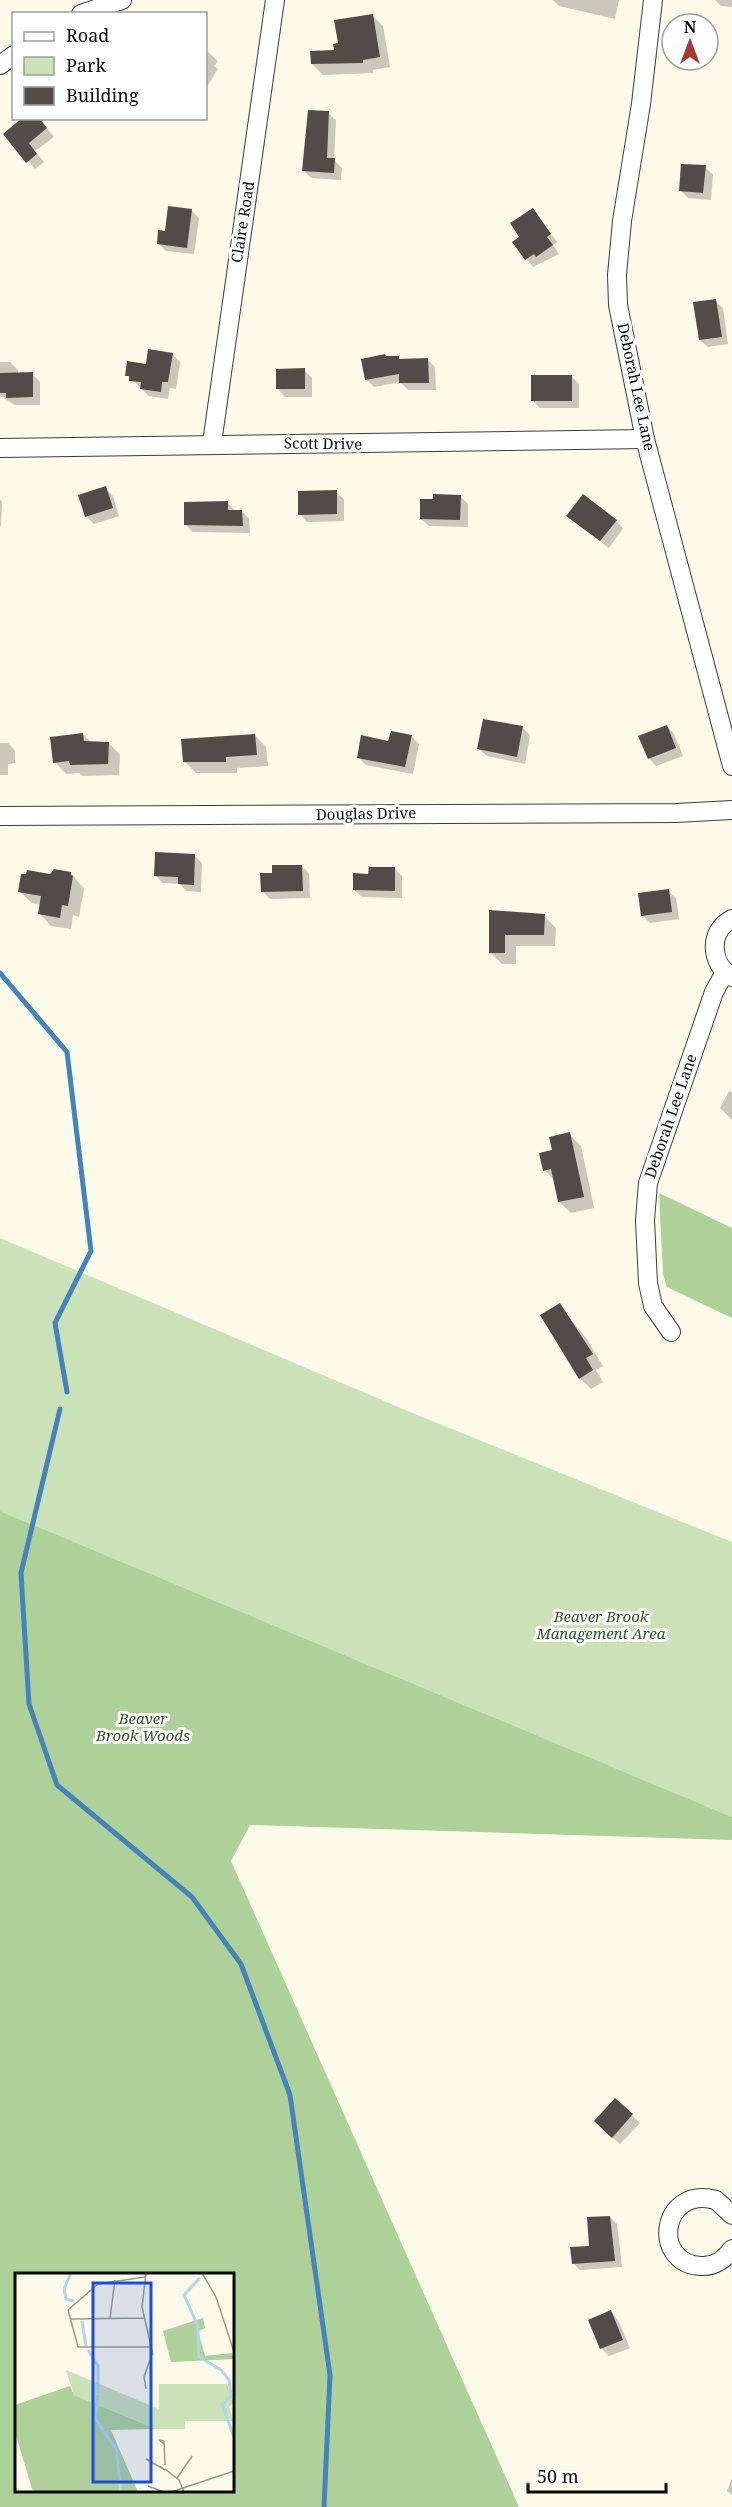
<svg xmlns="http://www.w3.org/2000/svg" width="732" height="2507" viewBox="0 0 732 2507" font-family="'Noto Serif',serif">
	<rect width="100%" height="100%" fill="#fcfae9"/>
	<polygon fill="#cbe1b8" points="0,1238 417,1415 732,1542 732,1817 0,1511"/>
	<g fill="#aed099" fill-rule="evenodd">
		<polygon points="659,1193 732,1228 732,1318 667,1287 663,1274"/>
		<path d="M0 1511 732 1817V1840L250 1825 231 1861 519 2507H0ZM16 2274H232V2490H16Z"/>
	</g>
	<g fill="#0003">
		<polygon points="553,0 619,0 615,19 559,6"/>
		<polygon points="715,0 732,0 732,7 721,6"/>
		<polygon points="372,15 383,26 390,67 373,70 373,73 323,75 312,64 336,51 340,44"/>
		<polygon points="206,50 218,61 214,66 218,69 206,88"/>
		<polygon points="328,113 336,120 334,160 342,168 341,180 311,178 303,170"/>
		<polygon points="39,118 54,137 35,151 44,162 35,169 5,134"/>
		<polygon points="705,167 713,175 711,200 688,198 680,190"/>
		<polygon points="191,210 199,218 194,254 166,251 158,243"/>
		<polygon points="533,210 557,242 553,245 559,254 533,267 514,242 521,237"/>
		<polygon points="715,301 723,308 728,344 708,347 700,340"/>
		<polygon points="172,354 180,362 176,389 170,388 168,399 149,396 127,375"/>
		<polygon points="387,358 428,360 435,367 436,390 408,390 400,382 374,387 366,379"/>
		<polygon points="0,362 10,362 18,370 18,374 32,374 40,382 40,405 15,405 0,396"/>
		<polygon points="304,370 312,378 312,397 285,397 278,389"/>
		<polygon points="571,376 579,384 579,408 540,408 533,401"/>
		<polygon points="105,488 113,496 119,516 94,524 86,516"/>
		<polygon points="336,492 344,499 344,521 307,522 300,514"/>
		<polygon points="460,496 468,504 468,527 429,526 421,519 435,500"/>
		<polygon points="0,500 2,502 1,526 0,526"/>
		<polygon points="227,502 235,511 242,511 249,519 250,533 193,532 186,525"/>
		<polygon points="568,516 616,521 623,528 609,548"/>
		<polygon points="667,726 674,734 683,756 656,766 649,758"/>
		<polygon points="523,728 530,735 525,764 487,756 479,749"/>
		<polygon points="83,734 91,742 109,743 120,755 119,775 83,776 79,773 66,774 55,762"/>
		<polygon points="255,735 266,747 268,766 237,768 237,773 196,773 184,761"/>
		<polygon points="411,736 419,744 413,774 366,765 358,757"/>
		<polygon points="0,743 8,743 15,751 15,763 8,764 8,775 0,775"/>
		<polygon points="194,855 202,863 201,892 187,891 180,884 163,883 156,876"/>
		<polygon points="302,866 309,874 310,898 270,899 262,891 274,875"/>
		<polygon points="395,869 402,876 402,898 362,897 354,890"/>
		<polygon points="71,873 84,889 79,917 73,915 71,929 51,926 40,914 41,905 32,903 20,892 51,875"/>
		<polygon points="668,891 676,898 679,919 650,923 642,915"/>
		<polygon points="491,912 544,916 556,928 555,946 516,946 516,964 502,964 490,952"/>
		<polygon points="729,1091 732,1093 732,1120 720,1108"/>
		<polygon points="569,1134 581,1146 594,1208 571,1213 559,1202 555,1180 544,1170 554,1151"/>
		<polygon points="559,1305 586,1338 603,1366 596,1370 603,1382 591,1389 580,1378"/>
		<polygon points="615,2100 640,2123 620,2144 603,2129"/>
		<polygon points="610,2217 617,2224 622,2267 580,2270 573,2263 591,2247"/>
		<polygon points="611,2312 618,2320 630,2348 609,2356 602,2349 590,2321"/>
		<polygon points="732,2478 732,2495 727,2491"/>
	</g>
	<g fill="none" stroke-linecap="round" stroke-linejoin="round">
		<g stroke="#4484bb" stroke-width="5">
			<polyline points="0,973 67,1052 91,1251 55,1323 67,1392"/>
			<polyline points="60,1409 21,1573 29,1704 57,1785 192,1897 241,1964 290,2095 330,2375 324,2507"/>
		</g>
	</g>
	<g fill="#514c47">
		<polygon points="373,14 380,57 363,60 363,63 311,64 310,51 334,50 333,44 338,43 334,20"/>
		<polygon points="308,110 329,111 327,158 335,158 334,173 302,171"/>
		<polygon points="22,118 39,118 47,128 29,143 37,154 26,163 3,134"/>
		<polygon points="681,164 706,165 703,193 679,191"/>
		<polygon points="168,206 192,209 187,248 157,244 158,230 165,231"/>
		<polygon points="533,208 551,234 547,237 553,245 536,257 534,254 525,260 512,242 519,237 510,223"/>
		<polygon points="716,299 722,337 699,340 693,302"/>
		<polygon points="148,349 173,353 168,382 162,382 161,392 140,389 141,382 129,381 129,376 125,376 127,361 146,364"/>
		<polygon points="385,354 386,356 399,356 399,359 428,358 429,383 399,383 399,374 365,380 361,359"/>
		<polygon points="305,368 305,389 276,389 276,369"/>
		<polygon points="33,372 33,397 6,398 6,393 0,393 0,373"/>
		<rect x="531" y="375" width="41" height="26"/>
		<polygon points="106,486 113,508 85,517 78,495"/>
		<polygon points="337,490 337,514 298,515 298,491"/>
		<polygon points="433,494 461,495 460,520 420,519 420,499 433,499"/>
		<polygon points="583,494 617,520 600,541 566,516"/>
		<polygon points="228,501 228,510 242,510 243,526 184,525 184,502"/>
		<polygon points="483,719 523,726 517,757 477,749"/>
		<polygon points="667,725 676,748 648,759 638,736"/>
		<polygon points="391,731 412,735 405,767 357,758 361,735 388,741"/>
		<polygon points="83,733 84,741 109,742 108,764 70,765 69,761 53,763 50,737"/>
		<polygon points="255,734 257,755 226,757 226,762 183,762 181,739"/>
		<polygon points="155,852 195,854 194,885 178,884 178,877 154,876"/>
		<polygon points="272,865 302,865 303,891 261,892 260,873 272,873"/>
		<polygon points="369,867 395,867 395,891 353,890 353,873 368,874"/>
		<polygon points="54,869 71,872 71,875 73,876 68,906 62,905 60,918 38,914 41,896 18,892 21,874 26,874 27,870 50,874"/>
		<polygon points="669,889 672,912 641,916 638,893"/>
		<polygon points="489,910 545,914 544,935 505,935 505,953 489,953"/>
		<polygon points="570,1132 584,1197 558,1202 551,1169 543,1171 539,1153 552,1150 549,1137"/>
		<polygon points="560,1303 593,1354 586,1358 593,1370 579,1379 540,1315"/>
		<polygon points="615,2098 633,2114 612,2138 594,2121"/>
		<polygon points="610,2216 615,2261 572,2264 570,2247 589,2246 587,2217"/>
		<polygon points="611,2310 623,2340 600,2349 588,2320"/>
	</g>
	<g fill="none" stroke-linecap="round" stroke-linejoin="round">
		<g stroke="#3c3c3c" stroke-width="20">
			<g id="street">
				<polyline points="653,0 641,104 622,221 617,275 618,305 645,439 732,766"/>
				<polyline points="81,14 122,0"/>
				<polyline points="0,65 14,55"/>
				<polyline points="212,443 275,0"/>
				<polyline points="0,448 645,439"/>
				<polyline points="0,816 676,813 732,810"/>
				<path d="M732 919C708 931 710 964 732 977"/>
				<polyline points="671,1332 653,1306 648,1283 645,1220 648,1183 714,992 725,972"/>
				<path d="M732 2215 716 2200C660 2185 651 2264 701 2266 714 2267 725 2259 732 2249"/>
			</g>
		</g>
		<use href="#street" stroke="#fff" stroke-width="18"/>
	</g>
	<g text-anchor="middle" stroke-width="6" stroke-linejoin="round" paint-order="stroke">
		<g font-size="15" fill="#090909" stroke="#fff">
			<text transform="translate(243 222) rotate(-81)" y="5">Claire Road</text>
			<text transform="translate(636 387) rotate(78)" y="5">Deborah Lee Lane</text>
			<text transform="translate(323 444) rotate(1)" y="5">Scott Drive</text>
			<text transform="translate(366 814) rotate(-1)" y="5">Douglas Drive</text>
			<text transform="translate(671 1116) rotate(-71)" y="5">Deborah Lee Lane</text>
		</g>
		<g font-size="15" font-style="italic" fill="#2b5823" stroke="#fff">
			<text x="601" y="1622">Beaver Brook<tspan x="601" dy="17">Management Area</tspan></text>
			<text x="143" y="1724">Beaver<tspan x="143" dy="17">Brook Woods</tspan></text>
		</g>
	</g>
	<g transform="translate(15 2273)">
		<rect width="219" height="219" fill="#fcfae9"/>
		<path d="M51 97 144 136V111H212L219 130 214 134 218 148H170V156H141L59 122Z" fill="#cbe1b8"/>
		<path d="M188 45 190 55 183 58 190 83 217 80 219 86 156 89 148 58ZM55 113 59 122 141 156 96 157 123 219H18L0 159V132Z" fill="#aed099"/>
		<path fill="none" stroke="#b4d4ed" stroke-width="3" d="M56 0 49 16 51 26 59 28M185 5 169 22 183 53 184 84 206 97 214 107 216 123 207 131 219 164M67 48 71 73M73 77 83 93V120M83 122 80 145 101 176 106 219"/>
		<path fill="none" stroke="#9b9a8f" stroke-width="1.5" d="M131 0 127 34 138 82M187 0 201 24 219 79M130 4 83 11 53 37 63 74H137M95 45 100 7M55 46 129 45M131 116 129 104 135 87M149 171 144 167 149 168 150 192M136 188 131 186 150 197 145 193M150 196 164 207 169 219M162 205 177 183 175 187M138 215 133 213 149 219M156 219 219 198"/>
		<path fill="#1d4ed8" fill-opacity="0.15" stroke="#1d4ed8" stroke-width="3" d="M78 10H136V209H78Z"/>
		<rect width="219" height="219" fill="none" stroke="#090909" stroke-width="3"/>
	</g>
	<rect x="12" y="12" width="195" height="108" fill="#ffffff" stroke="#9d9d9d" stroke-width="1.5"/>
	<rect x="24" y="32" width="30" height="9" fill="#ffffff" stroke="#9d9d9d" stroke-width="1.5"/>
	<text x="66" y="42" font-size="18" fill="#090909">Road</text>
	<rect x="24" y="57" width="30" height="18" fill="#cbe1b8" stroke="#9d9d9d" stroke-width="1.5"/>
	<text x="66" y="72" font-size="18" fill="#090909">Park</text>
	<rect x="24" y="87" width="30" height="18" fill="#514c47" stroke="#9d9d9d" stroke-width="1.5"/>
	<text x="66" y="102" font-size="18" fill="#090909">Building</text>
	<g transform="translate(690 42)"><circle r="28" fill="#ffffff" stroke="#9d9d9d" stroke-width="1.5"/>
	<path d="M0-4.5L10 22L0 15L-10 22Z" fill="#a73634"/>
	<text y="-9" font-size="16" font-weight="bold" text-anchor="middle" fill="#090909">N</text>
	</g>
	<path d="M528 2483v9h138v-9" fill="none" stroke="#090909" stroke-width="3"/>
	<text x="537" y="2483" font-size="18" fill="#090909" stroke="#ffffff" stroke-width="4.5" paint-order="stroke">50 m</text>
</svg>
